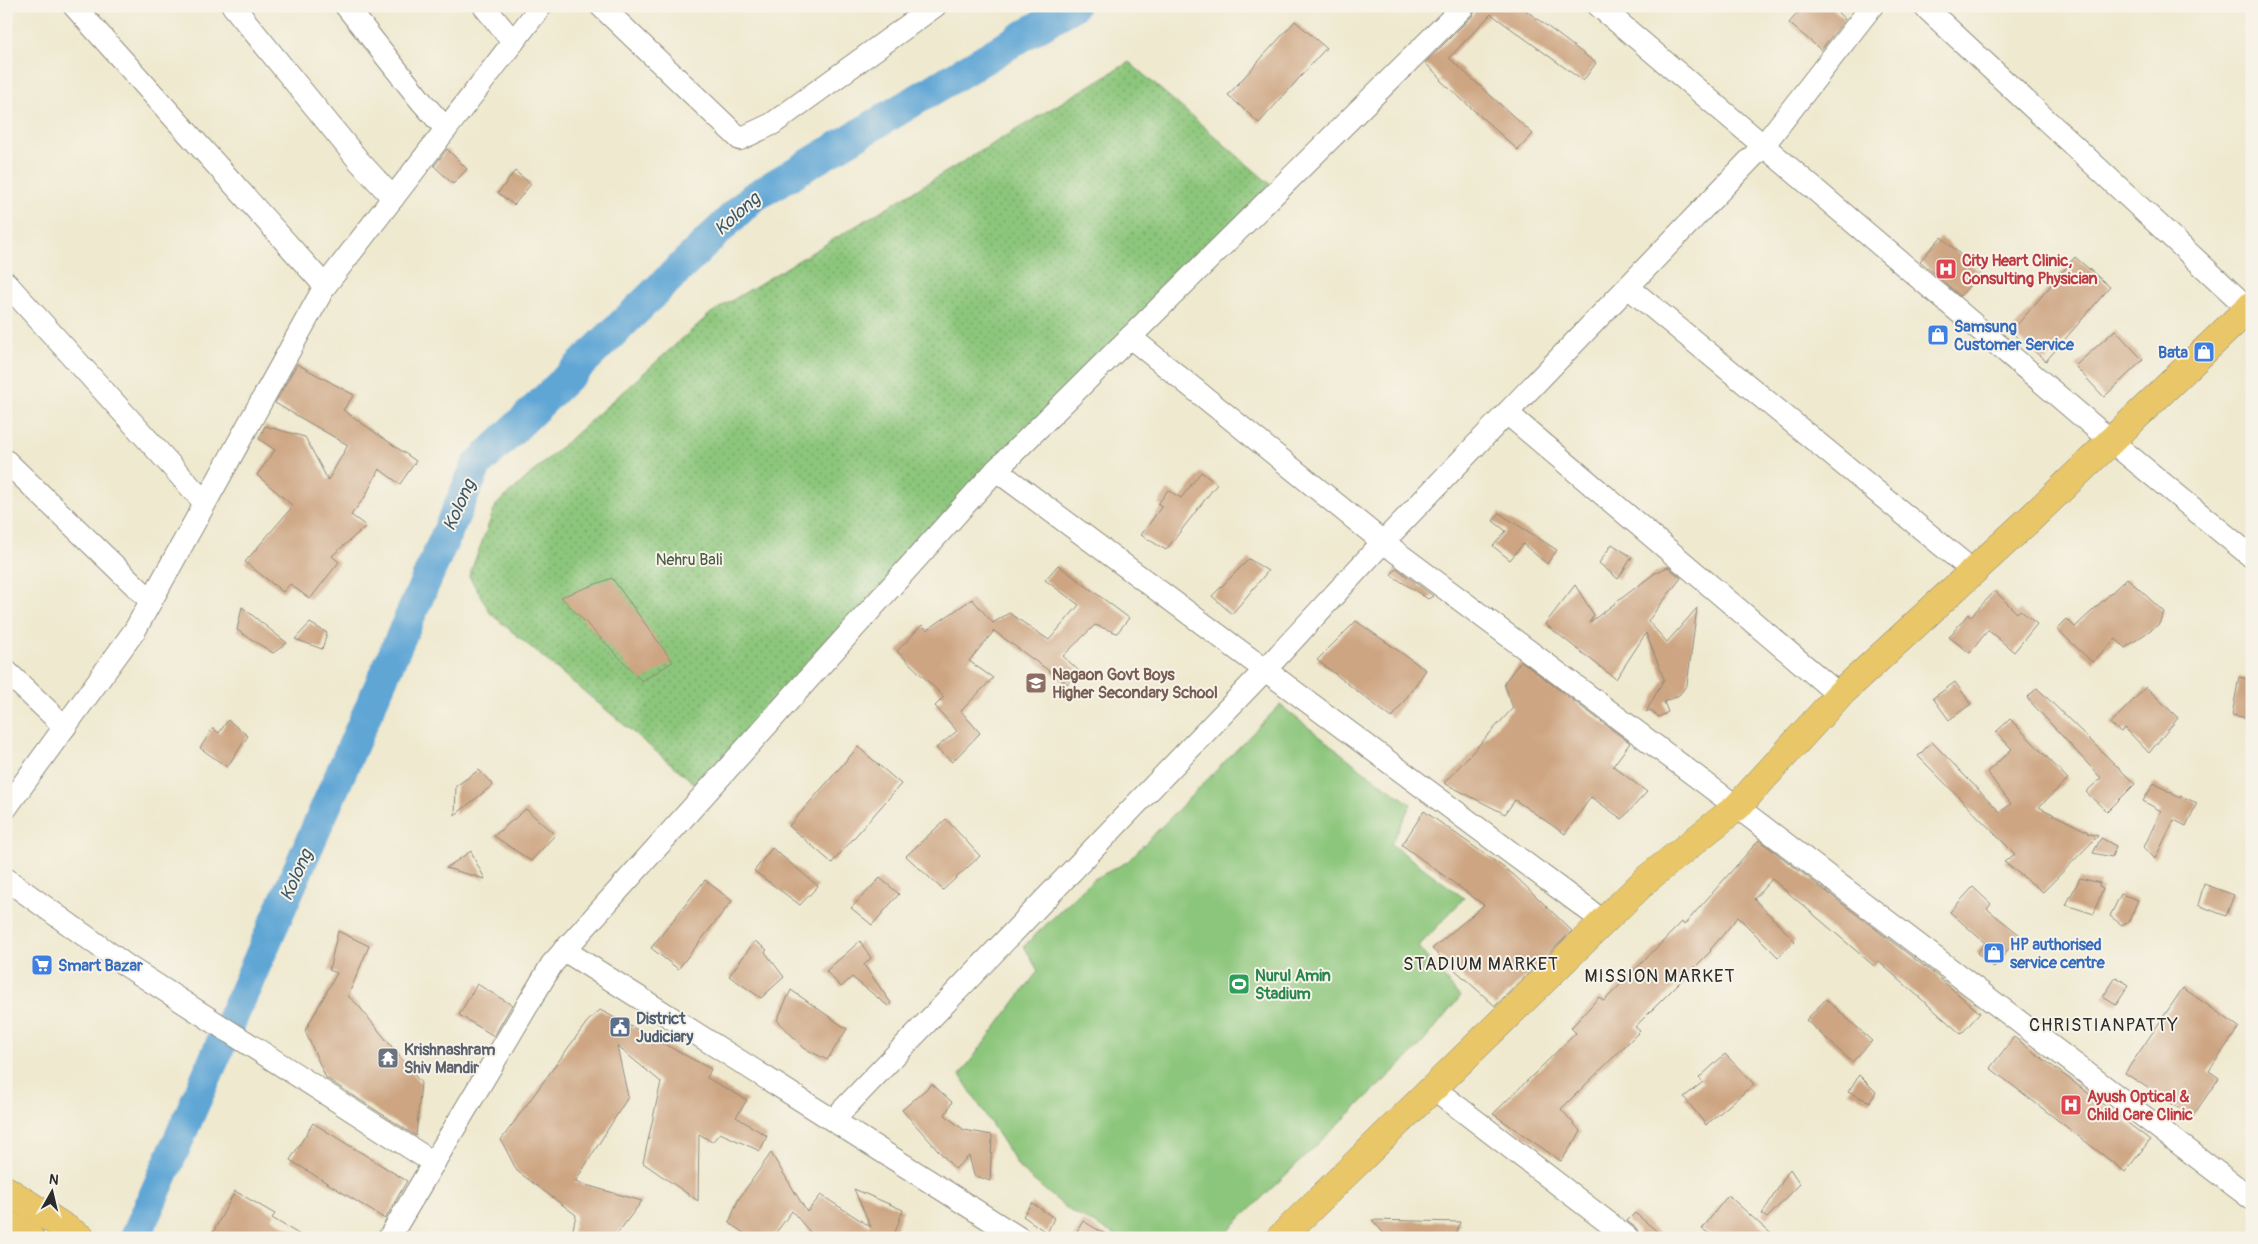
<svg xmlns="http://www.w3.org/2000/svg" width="2258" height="1244" viewBox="0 0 2258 1244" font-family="Pangolin,sans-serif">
	<defs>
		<pattern id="green-dots" width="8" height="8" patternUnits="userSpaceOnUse" patternTransform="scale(1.25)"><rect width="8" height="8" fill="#8cc67b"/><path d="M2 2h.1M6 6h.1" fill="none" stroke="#73a165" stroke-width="1.8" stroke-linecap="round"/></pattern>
	</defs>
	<rect width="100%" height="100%" fill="#f7f3e8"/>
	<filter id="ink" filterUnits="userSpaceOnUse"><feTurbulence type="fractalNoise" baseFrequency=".02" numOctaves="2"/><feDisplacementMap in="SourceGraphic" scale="10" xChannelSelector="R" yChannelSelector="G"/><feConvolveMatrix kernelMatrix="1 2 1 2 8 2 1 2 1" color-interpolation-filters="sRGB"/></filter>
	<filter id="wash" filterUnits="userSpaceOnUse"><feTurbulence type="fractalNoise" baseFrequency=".0096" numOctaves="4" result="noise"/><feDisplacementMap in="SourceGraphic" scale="20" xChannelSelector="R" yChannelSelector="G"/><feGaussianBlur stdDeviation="1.12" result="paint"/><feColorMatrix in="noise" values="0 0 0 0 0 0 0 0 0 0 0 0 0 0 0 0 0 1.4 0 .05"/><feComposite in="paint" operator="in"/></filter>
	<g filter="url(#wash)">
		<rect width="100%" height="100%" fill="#efe9cf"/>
		<polygon fill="url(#green-dots)" stroke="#5c7853" points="1129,62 1278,191 996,470 706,793 491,614 469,576 496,505 711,313"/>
		<polygon fill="#8cc67b" stroke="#5c7853" points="1280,705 1361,769 1411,804 1391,844 1464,898 1418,947 1460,997 1420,1046 1220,1238 1121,1238 1070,1211 1020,1169 960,1075 1038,971 1024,946 1092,880 1127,862"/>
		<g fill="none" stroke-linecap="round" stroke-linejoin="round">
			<polyline stroke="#5ea6d5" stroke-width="31" points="135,1238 477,465 752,198 1073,6"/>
		</g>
		<g id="blocks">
			<g fill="#cda582">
				<polygon points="1477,6 1520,6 1596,63 1583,81 1491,14 1449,58 1533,134 1518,150 1440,80 1441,78 1425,63 1473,15"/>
				<polygon points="1803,6 1830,6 1845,19 1821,50 1789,23"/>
				<polygon points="1295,21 1326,48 1259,123 1228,95"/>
				<polygon points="447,149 467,169 453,184 434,166"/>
				<polygon points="515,171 531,184 514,205 498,193"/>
				<polygon points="1941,237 1981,273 1960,296 1920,261"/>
				<polygon points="2075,257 2110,287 2046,361 2011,332"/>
				<polygon points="2115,330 2143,360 2104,397 2075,366"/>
				<polygon points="297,364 354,395 343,410 416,461 400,484 379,469 365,497 351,515 366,526 332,556 339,562 310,599 290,584 283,592 245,562 293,506 257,475 275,450 259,439 265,426 305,437 328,480 348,445 275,403"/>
				<polygon points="1201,472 1217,484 1166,550 1141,535 1162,506 1158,504 1168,490 1181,498"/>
				<polygon points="1499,513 1557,550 1547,564 1523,544 1510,560 1493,546 1506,531 1493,521"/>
				<polygon points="1612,544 1632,557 1618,579 1599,563"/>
				<polygon points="1249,559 1268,571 1232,614 1212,596"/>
				<polygon points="1058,565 1129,618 1117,633 1095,625 1063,656 1079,671 1067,684 994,631 969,661 993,678 961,711 980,733 952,762 936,748 957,731 935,706 944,697 897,651 922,625 927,630 972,599 993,623 1009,613 1049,640 1079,605 1045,580"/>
				<polygon points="1668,567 1681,578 1648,621 1667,642 1697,608 1687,685 1679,695 1664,702 1668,712 1659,717 1650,710 1646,712 1664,679 1646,633 1616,679 1545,624 1575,585 1594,615 1589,623 1655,573"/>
				<polygon points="1396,568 1433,596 1428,599 1391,575"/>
				<polygon points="612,578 673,662 642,681 561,597"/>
				<polygon points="2127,578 2164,612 2159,624 2125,648 2116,639 2092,662 2057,629 2067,619 2075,627"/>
				<polygon points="1995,591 2017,613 2020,610 2037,624 2014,652 1988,630 1970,653 1949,637 1968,614 1970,617"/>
				<polygon points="242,607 287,643 273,653 237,630"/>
				<polygon points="1356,621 1426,670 1392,718 1317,660"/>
				<polygon points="310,623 327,633 322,649 295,639"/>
				<polygon points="1521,661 1630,743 1613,766 1647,792 1622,819 1591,797 1565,834 1515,800 1505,814 1444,783 1513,708 1504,683"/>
				<polygon points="2239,677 2252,680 2252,719 2232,715"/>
				<polygon points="1955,682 1971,704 1949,720 1933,698"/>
				<polygon points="2146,687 2178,718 2149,753 2125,728 2121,732 2110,724"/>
				<polygon points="2037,688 2135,784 2107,812 2086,792 2101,778 2027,698"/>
				<polygon points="2010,719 2068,779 2039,807 2088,832 2087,833 2098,836 2043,892 2004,862 2015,854 1918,756 1932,742 2000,812 2011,804 1987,772 2012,749 1996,732"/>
				<polygon points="228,720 248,736 227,767 200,748 213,728 219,733"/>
				<polygon points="858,747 901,784 832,863 789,826"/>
				<polygon points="479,770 493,785 455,815 456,786"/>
				<polygon points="2154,783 2180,798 2181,796 2197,803 2186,826 2174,820 2155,859 2144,847 2161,811 2143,801"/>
				<polygon points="526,809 555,835 531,861 494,836"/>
				<polygon points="1424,811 1514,875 1572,931 1495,1006 1432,949 1484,905 1402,845"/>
				<polygon points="946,819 980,856 943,890 906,856"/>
				<polygon points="2101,838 2116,846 2112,857 2093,853"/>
				<polygon points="1759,840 1937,976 1980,1013 1961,1034 1878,961 1874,966 1772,879 1754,899 1795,941 1778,957 1738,917 1710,950 1711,951 1635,1027 1640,1031 1561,1109 1581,1132 1561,1161 1493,1114 1576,1033 1571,1028 1599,997 1604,1001 1682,922 1684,925"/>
				<polygon points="772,848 818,886 800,905 754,871"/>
				<polygon points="471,851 476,862 485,879 446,868"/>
				<polygon points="880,878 899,894 872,925 851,908"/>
				<polygon points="2080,878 2100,883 2099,886 2103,888 2094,914 2066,905"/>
				<polygon points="705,880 732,901 678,969 651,948"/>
				<polygon points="2204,884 2234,895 2226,916 2198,905"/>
				<polygon points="1973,887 1991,904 1987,909 2020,935 1994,967 1977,953 1985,943 1950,912"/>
				<polygon points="2121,894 2138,900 2129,921 2122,925 2110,916"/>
				<polygon points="338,931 369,946 348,996 358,1005 421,1083 416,1136 326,1078 305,1031 337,973 329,970"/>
				<polygon points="755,941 767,950 765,952 784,977 761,998 729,976"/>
				<polygon points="860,941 871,958 864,965 891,1003 888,1006 852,977 841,987 826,971"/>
				<polygon points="2116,977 2129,985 2116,1005 2103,997"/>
				<polygon points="477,984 512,1005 494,1036 459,1015"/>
				<polygon points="2183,988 2239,1027 2209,1071 2219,1078 2192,1117 2125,1073"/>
				<polygon points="791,990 847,1029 827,1060 804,1048 777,1020"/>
				<polygon points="1826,999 1872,1041 1852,1062 1806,1020"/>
				<polygon points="600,1010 711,1069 707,1078 747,1100 736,1117 767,1136 760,1151 720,1133 712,1142 699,1134 698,1201 643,1163 661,1082 617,1046 628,1097 575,1182 642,1201 614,1238 571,1238 576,1215 517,1171 501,1140 587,1022"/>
				<polygon points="2014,1037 2150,1140 2125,1172 1990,1068"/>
				<polygon points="1725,1054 1754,1084 1706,1125 1684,1097 1703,1082 1699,1078"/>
				<polygon points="1859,1075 1876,1092 1870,1102 1848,1092"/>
				<polygon points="932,1084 952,1102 945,1115 964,1130 992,1135 990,1181 974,1175 969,1156 955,1169 902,1110"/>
				<polygon points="313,1123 407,1181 385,1219 290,1160"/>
				<polygon points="771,1153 807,1212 821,1195 871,1227 854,1189 903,1210 893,1238 815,1238 792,1211 772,1238 751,1238 729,1223 738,1200"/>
				<polygon points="1790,1169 1800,1184 1767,1218 1762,1214"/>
				<polygon points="235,1191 275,1214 272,1218 305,1238 210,1238"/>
				<polygon points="1728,1195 1760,1224 1776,1238 1716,1238 1702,1229"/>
				<polygon points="1032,1203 1054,1218 1047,1233 1023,1216"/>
				<polygon points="1635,1213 1665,1238 1641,1238 1636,1228 1627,1221"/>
				<polygon points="1372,1220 1460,1222 1455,1238 1388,1238"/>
				<polygon points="1083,1221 1112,1238 1073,1238"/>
			</g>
		</g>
	</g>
	<g filter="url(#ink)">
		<use href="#blocks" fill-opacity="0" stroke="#8d8a7d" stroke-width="1"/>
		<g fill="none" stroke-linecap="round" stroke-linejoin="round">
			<g stroke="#8d8a7d" stroke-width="24">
				<g id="minor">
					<polyline points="74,6 325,286"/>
					<polyline points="233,6 359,161 393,198"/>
					<polyline points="346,6 422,102 446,129"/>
					<polyline points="484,6 513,42"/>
					<polyline points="601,6 740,139 772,124 935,6"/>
					<polyline points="1599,6 2111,441 2252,557"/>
					<polyline points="1924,6 2252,312"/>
					<polyline points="6,283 205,503"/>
					<polyline points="1628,287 1973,571"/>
					<polyline points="1130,337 1383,542 1737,807 2252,1199"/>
					<polyline points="1507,413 1839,695"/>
					<polyline points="6,461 151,601"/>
					<polyline points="996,470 1603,921"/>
					<polyline points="6,671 65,727"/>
					<polyline points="6,808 135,630 325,286 541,6"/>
					<polyline points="6,879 127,966 434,1163"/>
					<polyline points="564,950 1019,1238"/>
					<polyline points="1433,1088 1628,1238"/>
					<polyline points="833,1120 1265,670 1383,542 1763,146 1872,6"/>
					<polyline points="389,1238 552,964 996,470 1464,6"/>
				</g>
			</g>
			<g stroke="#8d8a7d" stroke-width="29">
				<g id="major">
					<polyline points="6,1190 81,1238"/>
					<polyline points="6,1223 30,1238"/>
					<polyline points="1280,1238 1648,878 1737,807 1839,695 2031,518 2252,305"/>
				</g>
			</g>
			<use href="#minor" stroke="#fff" stroke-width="22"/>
			<use href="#major" stroke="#e9c769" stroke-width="28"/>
		</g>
	</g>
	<defs>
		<g id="hospital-square" transform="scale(1.125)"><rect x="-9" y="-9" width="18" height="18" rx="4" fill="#e0444e" stroke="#f7f3e8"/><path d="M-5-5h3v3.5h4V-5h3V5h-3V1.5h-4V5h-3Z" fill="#fff"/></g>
		<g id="shop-square" transform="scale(1.125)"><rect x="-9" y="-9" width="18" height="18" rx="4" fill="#3f7fe0" stroke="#f7f3e8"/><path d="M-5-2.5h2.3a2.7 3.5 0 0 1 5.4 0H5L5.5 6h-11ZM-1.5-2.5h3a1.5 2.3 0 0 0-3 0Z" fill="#fff"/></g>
		<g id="school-square" transform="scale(1.125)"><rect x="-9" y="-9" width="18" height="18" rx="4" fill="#8d6e63" stroke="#f7f3e8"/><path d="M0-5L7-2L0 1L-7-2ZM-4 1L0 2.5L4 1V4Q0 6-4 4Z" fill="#fff"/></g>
		<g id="supermarket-square" transform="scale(1.125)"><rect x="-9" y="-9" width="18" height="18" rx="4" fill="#3f7fe0" stroke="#f7f3e8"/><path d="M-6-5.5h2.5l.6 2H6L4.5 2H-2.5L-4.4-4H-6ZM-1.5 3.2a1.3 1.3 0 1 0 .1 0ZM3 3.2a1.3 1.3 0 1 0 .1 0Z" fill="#fff"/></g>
		<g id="stadium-square" transform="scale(1.125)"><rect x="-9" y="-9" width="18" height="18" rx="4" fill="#2e9e5b" stroke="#f7f3e8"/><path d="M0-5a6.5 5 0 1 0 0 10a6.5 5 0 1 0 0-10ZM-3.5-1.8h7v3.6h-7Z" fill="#fff"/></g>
		<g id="civic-square" transform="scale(1.125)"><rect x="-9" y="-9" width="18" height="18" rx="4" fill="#5c6f8a" stroke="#f7f3e8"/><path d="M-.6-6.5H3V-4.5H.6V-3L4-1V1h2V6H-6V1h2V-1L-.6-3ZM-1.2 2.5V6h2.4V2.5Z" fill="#fff"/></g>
		<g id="temple-square" transform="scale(1.125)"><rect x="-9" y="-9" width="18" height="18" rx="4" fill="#6b7280" stroke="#f7f3e8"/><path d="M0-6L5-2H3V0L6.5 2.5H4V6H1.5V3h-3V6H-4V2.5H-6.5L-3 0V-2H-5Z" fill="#fff"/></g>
	</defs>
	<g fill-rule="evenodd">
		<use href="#hospital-square" x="1946" y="269"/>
		<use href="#shop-square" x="1938" y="335"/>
		<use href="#shop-square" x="2204" y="352"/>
		<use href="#school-square" x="1036" y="683"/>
		<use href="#shop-square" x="1994" y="953"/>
		<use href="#supermarket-square" x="42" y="965"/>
		<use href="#stadium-square" x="1239" y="984"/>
		<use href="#civic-square" x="620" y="1027"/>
		<use href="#temple-square" x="388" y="1058"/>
		<use href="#hospital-square" x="2071" y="1105"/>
	</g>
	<g text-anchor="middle" stroke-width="4" stroke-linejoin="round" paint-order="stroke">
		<g font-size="16" font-weight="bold" fill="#be3a42" stroke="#f7f3e8" text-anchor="start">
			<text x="1962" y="266">City Heart Clinic,<tspan x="1962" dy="18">Consulting Physician</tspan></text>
			<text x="2087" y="1102">Ayush Optical &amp;<tspan x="2087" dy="18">Child Care Clinic</tspan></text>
		</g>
		<g font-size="16" font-weight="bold" fill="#366cbe" stroke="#f7f3e8" text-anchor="start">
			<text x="1954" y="332">Samsung<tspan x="1954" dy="18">Customer Service</tspan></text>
			<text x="2188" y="358" text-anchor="end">Bata</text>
			<text x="2010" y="950">HP authorised<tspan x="2010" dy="18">service centre</tspan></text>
			<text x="58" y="971">Smart Bazar</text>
		</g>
		<g font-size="16" fill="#485a43" stroke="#f7f3e8">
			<text x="689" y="565">Nehru Bali</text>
		</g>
		<g font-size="16" font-weight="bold" fill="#785e54" stroke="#f7f3e8" text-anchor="start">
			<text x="1052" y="680">Nagaon Govt Boys<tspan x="1052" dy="18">Higher Secondary School</tspan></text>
		</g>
		<g font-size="16" font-weight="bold" fill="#27864d" stroke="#f7f3e8" text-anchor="start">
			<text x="1255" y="981">Nurul Amin<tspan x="1255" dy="18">Stadium</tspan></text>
		</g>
		<g font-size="16" font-weight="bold" fill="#4e5e75" stroke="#f7f3e8" text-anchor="start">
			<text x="636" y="1024">District<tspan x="636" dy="18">Judiciary</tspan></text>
		</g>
		<g font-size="16" font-weight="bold" fill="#5b616d" stroke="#f7f3e8" text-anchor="start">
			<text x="404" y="1055">Krishnashram<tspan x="404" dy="18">Shiv Mandir</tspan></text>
		</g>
		<g font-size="18" font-style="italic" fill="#3d5666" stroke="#f7f3e8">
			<text transform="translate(737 214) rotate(-42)" y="6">Kolong</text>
			<text transform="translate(459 505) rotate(-66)" y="6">Kolong</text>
			<text transform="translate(296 875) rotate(-66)" y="6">Kolong</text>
		</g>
		<g font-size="18" letter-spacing="1" fill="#2b2b2b" stroke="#f7f3e8">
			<text x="1481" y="970">STADIUM MARKET</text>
			<text x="1660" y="982">MISSION MARKET</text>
			<text x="2104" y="1031">CHRISTIANPATTY</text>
		</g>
	</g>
	<rect width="2258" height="1244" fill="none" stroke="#f7f3e8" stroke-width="25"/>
	<g transform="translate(52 1192) rotate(8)" stroke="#f7f3e8" stroke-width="4" paint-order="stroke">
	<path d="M0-4L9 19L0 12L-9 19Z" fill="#2b2b2b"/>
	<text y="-8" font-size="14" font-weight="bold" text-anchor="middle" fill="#2b2b2b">N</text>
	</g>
</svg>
